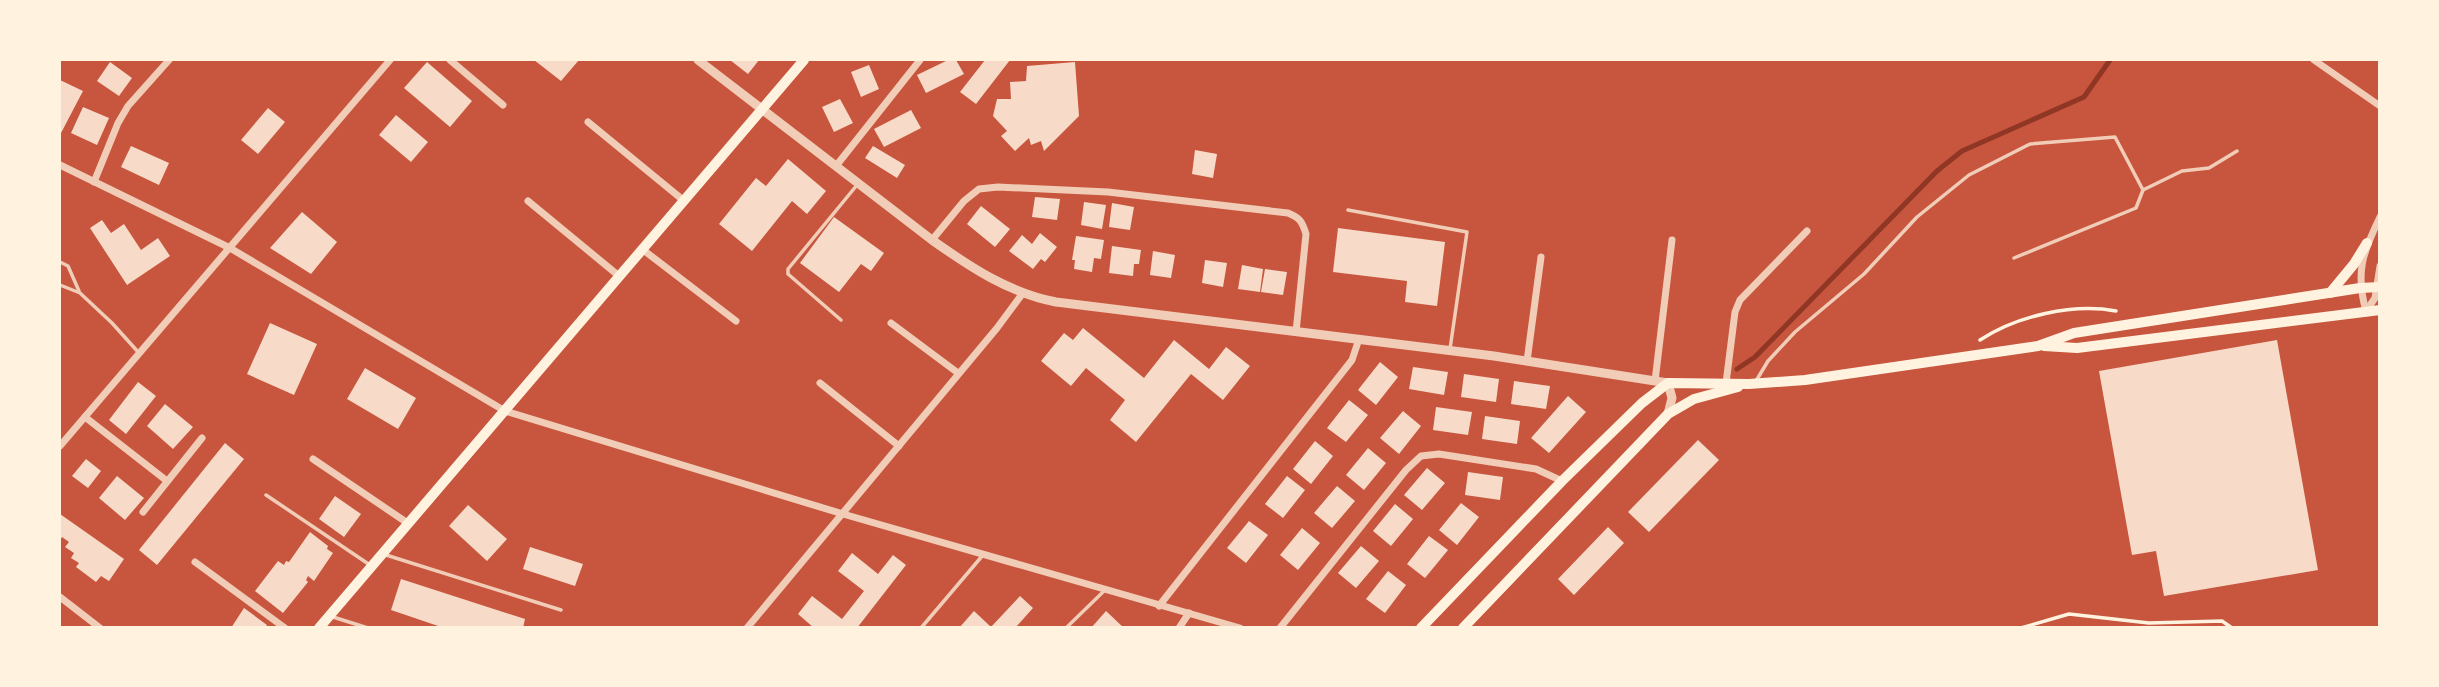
<svg xmlns="http://www.w3.org/2000/svg" width="2439" height="687" viewBox="0 0 2439 687" font-family="Signika,sans-serif">
	<rect width="100%" height="100%" fill="#c8553d"/>
	<g fill="none" stroke-linecap="round" stroke-linejoin="round">
		<polyline stroke="#8f3625" stroke-width="5" points="1737,369 1755,357 1937,171 1962,151 2084,97 2110,60"/>
	</g>
	<g fill="#f7dbc8">
		<polygon points="534,60 579,60 561,81"/>
		<polygon points="730,60 759,60 748,74"/>
		<polygon points="948,60 956,60 964,74 926,93 917,75"/>
		<polygon points="985,60 1010,60 976,104 960,92"/>
		<polygon points="110,62 132,78 119,96 97,81"/>
		<polygon points="427,62 472,101 450,127 404,88"/>
		<polygon points="1075,62 1079,116 1044,151 1041,141 1031,145 1029,138 1015,151 1001,136 1007,131 993,116 997,99 1011,99 1010,82 1026,81 1027,66"/>
		<polygon points="869,65 879,89 861,97 851,72"/>
		<polygon points="60,80 83,91 61,133 60,132"/>
		<polygon points="840,99 853,123 834,132 822,107"/>
		<polygon points="83,107 109,118 97,145 71,133"/>
		<polygon points="268,108 285,122 258,154 241,140"/>
		<polygon points="911,110 921,128 884,147 874,129"/>
		<polygon points="396,115 428,142 411,162 379,135"/>
		<polygon points="131,146 169,163 159,185 121,167"/>
		<polygon points="873,146 905,165 897,178 865,158"/>
		<polygon points="1195,150 1217,154 1213,178 1192,174"/>
		<polygon points="788,159 826,191 807,214 792,201 752,251 719,224 756,178 766,186"/>
		<polygon points="1035,197 1060,199 1057,220 1032,217"/>
		<polygon points="1084,202 1106,205 1102,229 1081,225"/>
		<polygon points="1112,203 1134,207 1130,230 1109,227"/>
		<polygon points="981,206 1010,229 995,247 967,224"/>
		<polygon points="302,212 337,242 311,274 270,248"/>
		<polygon points="834,217 884,253 871,271 861,264 839,292 800,263"/>
		<polygon points="102,220 111,233 124,224 141,250 158,238 170,256 127,285 90,228"/>
		<polygon points="1338,228 1445,242 1437,306 1405,302 1407,281 1333,272"/>
		<polygon points="1040,233 1057,247 1045,262 1041,259 1033,269 1009,251 1022,235 1032,244"/>
		<polygon points="1076,236 1104,240 1101,259 1094,258 1092,272 1074,269 1075,260 1072,260"/>
		<polygon points="1112,246 1141,250 1139,264 1134,264 1133,276 1109,273"/>
		<polygon points="1153,251 1175,255 1171,278 1150,275"/>
		<polygon points="1205,260 1227,263 1223,287 1202,283"/>
		<polygon points="1242,265 1263,269 1260,292 1238,289"/>
		<polygon points="1265,269 1287,272 1283,295 1261,292"/>
		<polygon points="270,323 317,344 294,395 247,374"/>
		<polygon points="1083,328 1144,378 1174,340 1209,369 1226,347 1250,366 1223,400 1191,374 1136,442 1110,420 1125,400 1086,368 1071,386 1041,361 1064,333 1073,340"/>
		<polygon points="2277,340 2318,570 2164,596 2156,551 2132,555 2099,371"/>
		<polygon points="1380,362 1398,377 1376,405 1358,390"/>
		<polygon points="1413,367 1448,372 1444,395 1409,389"/>
		<polygon points="365,368 416,398 398,429 347,399"/>
		<polygon points="1464,374 1499,379 1496,402 1461,397"/>
		<polygon points="1514,381 1550,386 1546,409 1511,404"/>
		<polygon points="138,382 156,396 126,434 109,420"/>
		<polygon points="1568,396 1586,412 1549,453 1531,438"/>
		<polygon points="1349,400 1368,415 1346,442 1327,428"/>
		<polygon points="165,404 193,427 173,449 147,426"/>
		<polygon points="1436,407 1472,412 1468,435 1433,430"/>
		<polygon points="1403,411 1421,426 1399,454 1380,438"/>
		<polygon points="1485,416 1520,421 1517,444 1482,439"/>
		<polygon points="1698,440 1719,460 1649,532 1628,512"/>
		<polygon points="1315,441 1333,456 1311,484 1293,469"/>
		<polygon points="225,443 244,459 157,565 139,550"/>
		<polygon points="1368,448 1386,463 1364,490 1346,475"/>
		<polygon points="86,459 101,471 88,488 72,476"/>
		<polygon points="1427,468 1445,483 1422,510 1404,495"/>
		<polygon points="1468,472 1503,477 1500,500 1465,495"/>
		<polygon points="117,476 144,498 125,520 99,498"/>
		<polygon points="1287,476 1305,490 1283,518 1265,504"/>
		<polygon points="1337,486 1355,501 1332,528 1314,513"/>
		<polygon points="335,496 361,514 344,537 319,519"/>
		<polygon points="1461,503 1479,517 1457,545 1439,530"/>
		<polygon points="1395,504 1413,519 1391,546 1373,531"/>
		<polygon points="468,505 507,539 487,561 449,526"/>
		<polygon points="60,514 124,559 109,581 101,576 96,582 76,567 79,563 71,558 74,553 65,547 69,542 62,537 60,540"/>
		<polygon points="1249,521 1268,535 1246,563 1227,548"/>
		<polygon points="1608,527 1624,543 1574,595 1558,579"/>
		<polygon points="1302,528 1320,543 1298,570 1280,555"/>
		<polygon points="310,532 328,546 327,549 333,553 314,581 308,576 306,580 308,582 283,613 255,591 278,561 284,565 286,561 289,562"/>
		<polygon points="1429,536 1448,550 1425,578 1407,564"/>
		<polygon points="1361,546 1379,561 1356,588 1338,573"/>
		<polygon points="530,547 583,564 575,586 523,569"/>
		<polygon points="852,553 878,574 893,555 906,565 857,628 814,628 798,614 812,596 842,619 864,591 838,571"/>
		<polygon points="1388,571 1406,585 1385,613 1366,599"/>
		<polygon points="401,579 525,619 523,628 444,628 391,610"/>
		<polygon points="1020,596 1033,608 1015,628 959,628 974,611 991,627"/>
		<polygon points="244,608 267,625 265,628 231,628"/>
		<polygon points="1106,611 1124,628 1091,628"/>
	</g>
	<g fill="none" stroke-linecap="round" stroke-linejoin="round">
		<g stroke="#fff3e0" stroke-width="3.5">
			<path d="M1980 340C2017 316 2072 303 2116 311"/>
			<polyline points="2021,628 2069,614 2149,623 2222,621 2232,628"/>
		</g>
		<g stroke="#f1ccb7" stroke-width="3.5">
			<polyline points="1348,210 1467,232 1450,349"/>
			<polyline points="2014,258 2136,208 2143,190"/>
			<polyline points="60,262 68,266 79,291"/>
			<polyline points="60,285 80,293 112,323 139,353"/>
			<polyline points="841,320 788,274 788,269 857,185"/>
			<polyline points="1756,381 1768,361 1795,332 1864,274 1917,217 1969,175 2030,144 2115,137 2143,190 2182,171 2209,168 2237,151"/>
			<polyline points="266,495 370,565"/>
			<polyline points="386,555 561,610"/>
			<polyline points="333,617 368,628"/>
			<polyline points="921,628 983,555"/>
			<polyline points="1066,628 1104,591"/>
		</g>
		<g stroke="#f1ccb7" stroke-width="7">
			<polyline points="450,60 503,105"/>
			<polyline points="2314,60 2380,106"/>
			<polyline points="588,122 683,200"/>
			<polyline points="60,165 230,248 505,411 843,514 1240,628"/>
			<polyline points="836,166 920,60"/>
			<polyline points="94,182 118,123 128,106 169,60"/>
			<polyline points="528,201 619,276"/>
			<path d="M932 240 964 201 979 189 998 187 1108 192 1288 213C1300 218 1302 221 1306 234L1296 332"/>
			<polyline points="642,249 736,321"/>
			<path d="M2366 311C2355 272 2363 252 2380 217"/>
			<polyline points="2366,311 2375,298 2380,266"/>
			<polyline points="891,323 958,373"/>
			<polyline points="1527,361 1541,257"/>
			<polyline points="1655,381 1672,240"/>
			<polyline points="820,383 899,446"/>
			<polyline points="1726,383 1735,312 1740,300 1807,231"/>
			<polyline points="85,417 167,481"/>
			<polyline points="60,446 390,60"/>
			<polyline points="313,459 409,524"/>
			<polyline points="143,512 202,438"/>
			<polyline points="195,562 285,628"/>
			<polyline points="60,597 100,628"/>
			<polyline points="1159,606 1352,360 1359,339"/>
			<polyline points="747,628 997,328 1023,293"/>
			<polyline points="1179,628 1189,613"/>
			<polyline points="1280,628 1406,470 1421,456 1439,454 1536,469 1562,481"/>
		</g>
		<path stroke="#f1ccb7" stroke-width="9" d="M698 60 932 240C970 267 1009 293 1056 302L1494 356 1668 383 1672 398 1668 414"/>
		<g stroke="#fff3e0" stroke-width="10">
			<polyline points="2330,293 2354,264 2367,243"/>
			<polyline points="2044,346 2077,348 2380,310"/>
			<polyline points="319,628 804,60"/>
			<polyline points="1421,628 1562,481 1642,403 1668,383 1749,384 1805,380 2038,346 2074,333 2360,288 2380,287"/>
			<polyline points="1463,628 1668,414 1694,399 1738,387"/>
		</g>
	</g>
	<rect width="2439" height="687" fill="none" stroke="#fff3e0" stroke-width="122"/>
</svg>
